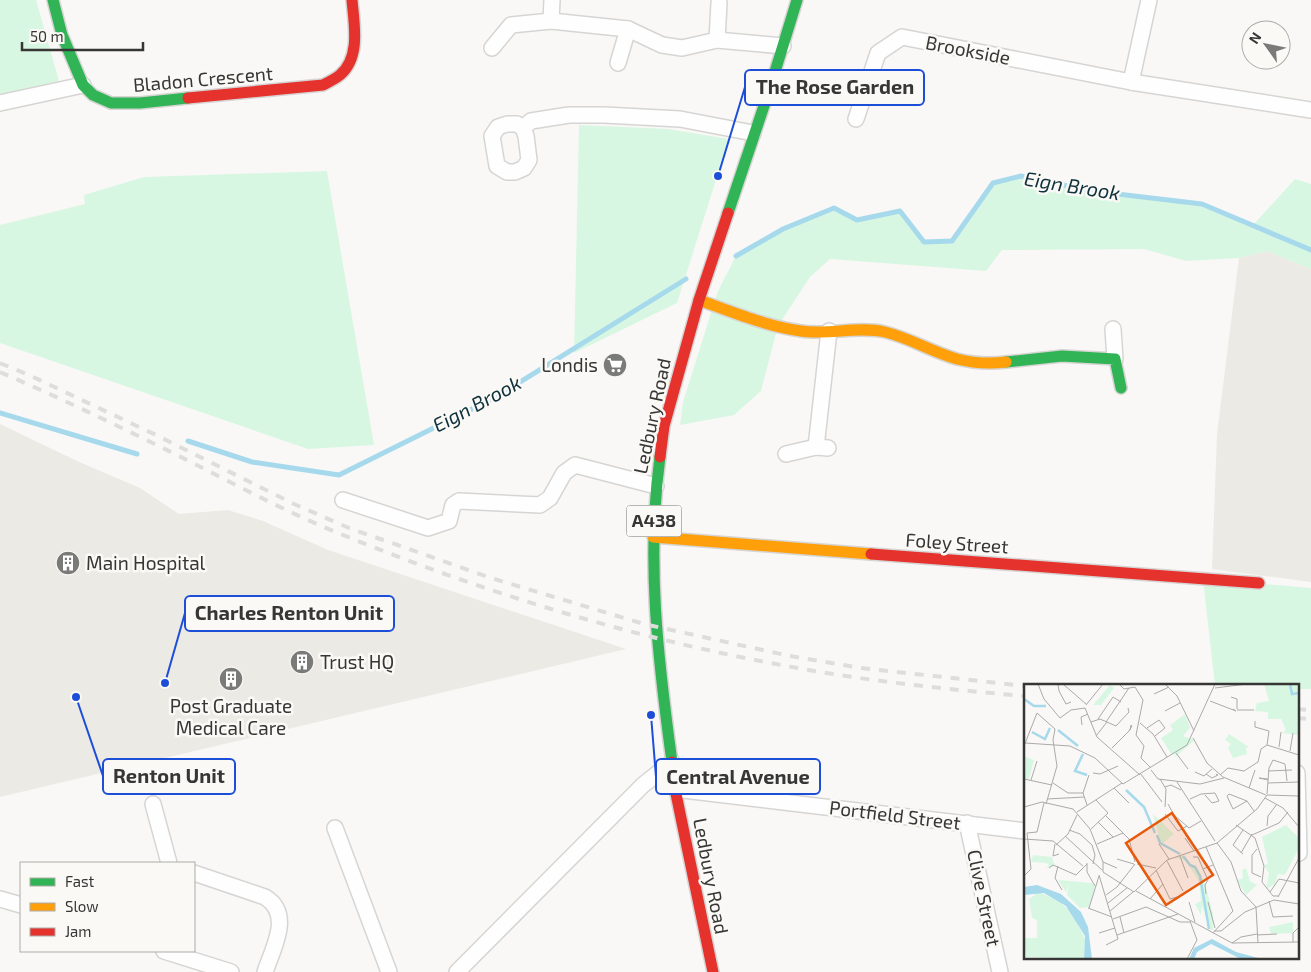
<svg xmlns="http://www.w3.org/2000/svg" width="1311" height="972" viewBox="0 0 1311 972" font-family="'Exo 2',sans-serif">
	<rect width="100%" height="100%" fill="#f9f8f6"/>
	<g fill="#eceae4">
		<polygon points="1267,251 1311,269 1311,582 1212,569 1217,434 1239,258"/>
		<polygon points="0,424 77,461 140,488 179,514 228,510 263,521 328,550 626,649 0,797"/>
	</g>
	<g fill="#d8f7e2">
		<polygon points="0,0 36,0 59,81 0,96"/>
		<polygon points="579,125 668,129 729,139 677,303 574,353"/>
		<polygon points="327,171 374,445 308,449 0,343 0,225 85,204 84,195 144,177"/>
		<polygon points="1021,176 1092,191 1202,204 1253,225 1295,179 1311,184 1311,269 1267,251 1239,258 1186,261 1144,249 1002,250 986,271 830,259 810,277 778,326 761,391 734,415 680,425 683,402 718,291 736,256 783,229 834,208 857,220 900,211 924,241 952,241 993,183"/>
		<polygon points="1203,579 1311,588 1311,689 1297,689 1297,686 1215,686"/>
	</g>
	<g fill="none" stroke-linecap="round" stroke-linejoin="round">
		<g stroke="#a6d9ec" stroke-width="5">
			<polyline points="736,256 783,229 834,208 857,220 900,211 924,242 952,241 993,183 1021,176 1092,191 1202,204 1311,250"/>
			<polyline points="0,413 137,454"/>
			<polyline points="188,441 252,462 339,475 496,397 686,279"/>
		</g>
		<g stroke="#d6d5d4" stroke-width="18">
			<g id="street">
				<polyline points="1149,0 1131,82 1311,110"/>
				<polyline points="551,21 552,0"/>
				<polyline points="717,40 719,3"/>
				<polyline points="492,48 511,25 551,21 628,29 662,45 682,48 717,40 783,46"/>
				<polyline points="618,63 628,29"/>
				<polyline points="0,103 83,85"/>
				<polyline points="856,119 878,53 902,37 1131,82"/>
				<polygon points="507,124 517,124 523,128 526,136 529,160 524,168 515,172 507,172 497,166 492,136 498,127"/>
				<polyline points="523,128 531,121 569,115 604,115 680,119 753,133"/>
				<polyline points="1113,329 1115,359"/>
				<polyline points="816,447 829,331"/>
				<polyline points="786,454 816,447 828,448"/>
				<polyline points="343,500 428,528 449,521 453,505 459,501 540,505 550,498 564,473 575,465 656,486"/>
				<polyline points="1297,773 1299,853 1297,854"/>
				<polyline points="675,789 1025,831"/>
				<polyline points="153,804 169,863"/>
				<polyline points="967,823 1000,972"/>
				<polyline points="335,828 389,972"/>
				<path d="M194 873 265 897C293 914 273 948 265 972"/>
				<polyline points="0,899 21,905"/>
				<polyline points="164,951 231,972"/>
				<polyline points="457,972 643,785 672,762"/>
			</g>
		</g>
		<g stroke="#d6d5d4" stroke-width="14">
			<g id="fast">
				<polyline points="53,0 62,35 83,85 93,95 111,103 140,103 188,98"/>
				<polyline points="728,213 770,88 797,0"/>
				<polyline points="1006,362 1062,356 1115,359 1121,388"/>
				<path d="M660 457C646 559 658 660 672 762"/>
			</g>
		</g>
		<g stroke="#d6d5d4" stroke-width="14">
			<g id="slow">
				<path d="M699 300C732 312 766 326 801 331 829 335 858 326 885 332 910 338 932 352 957 359 973 363 990 364 1006 362"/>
				<polyline points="653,537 871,554"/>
			</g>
		</g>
		<g stroke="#d6d5d4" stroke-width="14">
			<g id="jam">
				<path d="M188 98 323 85C329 82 335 79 340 75 361 57 354 24 352 0"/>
				<polyline points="660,457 664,426 699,300 728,213"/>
				<polyline points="871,554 1259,583"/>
				<polyline points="672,762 675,789 713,972"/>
			</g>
		</g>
		<use href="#street" stroke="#fefefe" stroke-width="15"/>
		<use href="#fast" stroke="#30b455" stroke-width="11"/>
		<use href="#slow" stroke="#ff9f0a" stroke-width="11"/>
		<use href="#jam" stroke="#e5322d" stroke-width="11"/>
		<g stroke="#dddddc" stroke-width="4" stroke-dasharray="9 9" stroke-linecap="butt">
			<polyline points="0,363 31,376 156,435 294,504 349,528 491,578 644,624 790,656 861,668 1025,686"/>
			<path d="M0 372C58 397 116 425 173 453 221 477 269 503 319 525 466 587 620 635 776 664 858 680 942 689 1025 696"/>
			<polyline points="1297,709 1311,710"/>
			<polyline points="1297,718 1311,719"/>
		</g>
	</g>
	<defs>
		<g id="supermarket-disc" transform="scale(1.25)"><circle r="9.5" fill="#7a7a78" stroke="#faf9f5"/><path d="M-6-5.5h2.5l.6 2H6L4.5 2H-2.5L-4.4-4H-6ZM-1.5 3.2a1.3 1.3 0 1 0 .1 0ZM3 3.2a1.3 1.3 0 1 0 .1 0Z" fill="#fff"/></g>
		<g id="building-disc" transform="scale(1.25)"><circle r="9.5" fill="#7a7a78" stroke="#faf9f5"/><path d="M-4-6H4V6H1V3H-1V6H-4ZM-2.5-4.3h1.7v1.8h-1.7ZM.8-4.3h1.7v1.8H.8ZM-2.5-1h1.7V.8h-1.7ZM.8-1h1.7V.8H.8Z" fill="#fff"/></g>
	</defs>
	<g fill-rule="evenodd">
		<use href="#supermarket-disc" x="615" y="365"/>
		<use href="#building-disc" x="68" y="563"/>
		<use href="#building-disc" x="302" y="662"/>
		<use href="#building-disc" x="231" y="679"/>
	</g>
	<g text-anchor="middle" stroke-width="5" stroke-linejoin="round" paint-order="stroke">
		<rect fill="#faf9f5" stroke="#71706e" stroke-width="1" x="626.5" y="505.5" width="55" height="31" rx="4"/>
		<g font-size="18" font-weight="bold" fill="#363634">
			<text x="654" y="527">A438</text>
		</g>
		<g font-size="19" fill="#363634" stroke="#faf9f5">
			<text transform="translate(968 50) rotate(11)" y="7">Brookside</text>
			<text transform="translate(203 79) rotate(-5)" y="7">Bladon Crescent</text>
			<text transform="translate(652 416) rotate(-78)" y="7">Ledbury Road</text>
			<text transform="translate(957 543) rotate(4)" y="7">Foley Street</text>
			<text transform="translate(895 815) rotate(7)" y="7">Portfield Street</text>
			<text transform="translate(711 876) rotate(79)" y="7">Ledbury Road</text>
			<text transform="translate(984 898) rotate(78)" y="7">Clive Street</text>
		</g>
		<g font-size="19" fill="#363634" stroke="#faf9f5" text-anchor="start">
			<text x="598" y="372" text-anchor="end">Londis</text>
			<text x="86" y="570">Main Hospital</text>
			<text x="320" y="669">Trust HQ</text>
			<text x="231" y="713" text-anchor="middle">Post Graduate<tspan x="231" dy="22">Medical Care</tspan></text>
		</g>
		<g font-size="20" font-style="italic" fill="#0e313d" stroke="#faf9f5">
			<text transform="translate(1072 186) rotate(9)" y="7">Eign Brook</text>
			<text transform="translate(477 404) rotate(-28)" y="7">Eign Brook</text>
		</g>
	</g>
	<g transform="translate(1024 684)">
		<rect width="275" height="275" fill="#f9f8f6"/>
		<path d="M240 0H275L274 51 258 49 262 46 257 35H244V28L231 27 233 19 245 17ZM86 1 90 4 77 21H69ZM161 30 166 44 159 52 171 56 150 74 152 69 148 71 137 54 149 46 146 41ZM205 50 225 63 222 64 223 70 209 74 204 64 207 60 201 56ZM0 72 10 76 5 95 0 94ZM129 130 150 150 138 160 136 157ZM262 141 275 154V164L261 191 254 190 251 200 242 205 245 189 240 181 244 180 238 153ZM9 171 28 173 31 182 22 184 25 181 22 179 7 178ZM159 172 180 196 189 230V246L185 245 178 221 177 231 171 220 177 217 175 197 161 176 149 174ZM222 184 226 197 233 201 222 211 213 196 219 194 218 186ZM34 196 68 199 71 203 65 223 56 224 43 211 45 200 42 208ZM15 208 35 217 48 229 61 255 60 275 2 273 0 254H13V236L8 234 5 215ZM269 238V249L247 250 245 243Z" fill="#d8f7e2"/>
		<path d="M13 201 37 210 57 228 64 243 68 275H60L61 252 42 222 20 209 0 211V203ZM188 255 212 268 238 275H217L187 260 173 268 170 275H165L170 264Z" fill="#a6d9ec"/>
		<path fill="none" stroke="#a6d9ec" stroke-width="2.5" d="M266 0 268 10 275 9M0 15 10 22H22M34 46 54 62M8 48 21 55 26 44M59 70 51 87 63 91M102 106 120 123 131 149M133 151 136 159 156 170M159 172 166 181 171 183 176 192 185 245"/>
		<path fill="none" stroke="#abaaa8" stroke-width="1" d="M14 0 20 15 36 34M38 0 34 1 35 7 42 20 47 18M39 0 62 20M95 0 100 5 111 3 119 16 112 51 120 62 117 74 127 84M141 0 153 12 170 47M191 4 223 0M130 10 145 3M207 13 213 15V25M186 17 212 27 209 25M62 21 79 0M61 24 73 53 116 91M213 26H230M141 27 156 19M13 29 31 45 29 56 33 82 22 120M36 34 47 26 61 24M74 35 89 13 97 18M231 37V43L245 47 243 61M67 38 76 35 92 42 105 28 104 24M82 38 105 4M116 39 129 50 143 73M58 41 57 33 64 30M123 44 135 36 141 44 131 52M72 52 83 38M169 54 183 79 199 93 242 111M1 59 46 62 71 74 99 100 163 61 191 0M0 62 13 29M255 63 257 48M88 64 105 47 108 42 107 41 106 46M266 67 269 49M152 69 164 85M127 86 134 95 176 100 200 94M244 87 268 86M171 88 180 92 188 85M69 89 76 90 94 82M116 89 138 118M182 90 188 94 194 91 192 90M196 91 204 84 220 87 234 78 237 65 243 61 275 71M0 95 28 101M136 95 142 105 141 123M244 95 235 94 244 96M7 96 13 77M153 98 191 157M29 99 44 109H59M244 99 275 98M141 103 147 101 157 106M90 104 105 119M225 104 231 86M243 110 245 84 249 76 261 80 263 97M241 114 259 124 275 143M23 115 60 113M166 115 177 110 191 109 195 117 188 119 181 111M223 117 205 110 203 112 209 125 223 117 230 127M144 120 150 131 165 144 177 137M63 121 59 109 65 91M0 123 18 118 49 125 66 145 79 178V188L110 208 143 176 193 159 233 125 243 111 275 112M53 128 98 99M141 130 154 147 163 142M81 131 105 155 111 178M74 138 89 153M212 141 231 154 240 182 238 198 249 212H255M243 142 244 132 253 120M67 145 84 129 72 116M45 146 56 150 68 161 71 171 69 180M228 151 255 139 264 128M41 152 78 186M161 154 170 167M0 155 29 157 59 182M193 159 207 178 217 207 232 223M31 160 29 172 35 170M73 160 99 149M135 160 145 175M32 161 44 150 53 131M182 163 209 227 189 249M233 165 228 171V189L237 193M217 169 228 150M219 170 209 161 219 146M156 172 164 194M169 173H174L179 185M93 175 110 180M143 177 159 207M79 178 93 184M63 179V188L71 202M113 180 132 184M34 182 31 194 38 206M25 184 29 181 52 191 63 180M132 186 146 215 153 213M75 191 94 255 82 261M0 192 7 185 3 149 13 148 20 119M112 207 208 259 275 258M246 208 255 195 275 199M182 210 181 201 184 196 179 185 189 181M82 211 93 203 111 180M254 213 275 174M126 215 139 200M245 217 249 233 269 232M165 218 171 238M184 218 191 244M84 219 103 204M232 223 234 259M64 224 88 233M65 224 75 192M86 227 109 208M96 233 100 249M89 235 122 223 156 238H166M190 247H197L221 228 250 216 275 220M75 249 91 244M93 251 154 230M233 251 253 250M269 258V249L275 243M208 259 217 253 233 250M163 275 173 256 166 237"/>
		<path fill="#e8590c" fill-opacity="0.15" stroke="#e8590c" stroke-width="2.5" d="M148 129 189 191 142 221 102 159Z"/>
		<rect width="275" height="275" fill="none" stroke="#363634" stroke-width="2.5"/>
	</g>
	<path fill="none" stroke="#1d4ed8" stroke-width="2" d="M718 176L745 87M165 683L185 613M76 697L103 776M651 715L656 777"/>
	<g fill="#1d4ed8" stroke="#faf9f5" stroke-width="2">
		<circle cx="718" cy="176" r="5"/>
		<circle cx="165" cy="683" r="5"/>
		<circle cx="76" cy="697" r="5"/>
		<circle cx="651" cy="715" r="5"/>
	</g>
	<g fill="#faf9f5" stroke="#1d4ed8" stroke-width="2">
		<rect x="745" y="70" width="179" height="35" rx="5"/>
		<rect x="185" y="596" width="209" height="35" rx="5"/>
		<rect x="103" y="759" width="132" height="35" rx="5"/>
		<rect x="656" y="759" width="164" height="35" rx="5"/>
	</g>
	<g font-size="20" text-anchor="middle" font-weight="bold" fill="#363634">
		<text x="835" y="94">The Rose Garden</text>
		<text x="289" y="620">Charles Renton Unit</text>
		<text x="169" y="783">Renton Unit</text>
		<text x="738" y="784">Central Avenue</text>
	</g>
	<rect x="20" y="862" width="175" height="90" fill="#faf9f5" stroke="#acaba8"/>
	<rect x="30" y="878" width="25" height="8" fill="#30b455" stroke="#acaba8"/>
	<text x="65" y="887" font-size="15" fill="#363634">Fast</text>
	<rect x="30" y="903" width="25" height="8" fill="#ff9f0a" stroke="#acaba8"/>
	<text x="65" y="912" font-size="15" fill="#363634">Slow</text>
	<rect x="30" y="928" width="25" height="8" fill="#e5322d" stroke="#acaba8"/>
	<text x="65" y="937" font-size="15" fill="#363634">Jam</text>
	<g transform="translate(1266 45) rotate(303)"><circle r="24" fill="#faf9f5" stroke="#acaba8"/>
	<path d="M0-4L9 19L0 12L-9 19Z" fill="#7a7a78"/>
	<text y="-8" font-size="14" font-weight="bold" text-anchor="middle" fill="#363634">N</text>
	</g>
	<path d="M22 42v8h121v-8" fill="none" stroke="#363634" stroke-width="2.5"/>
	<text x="30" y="42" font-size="15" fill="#363634" stroke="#faf9f5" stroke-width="4" paint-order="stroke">50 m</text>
</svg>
